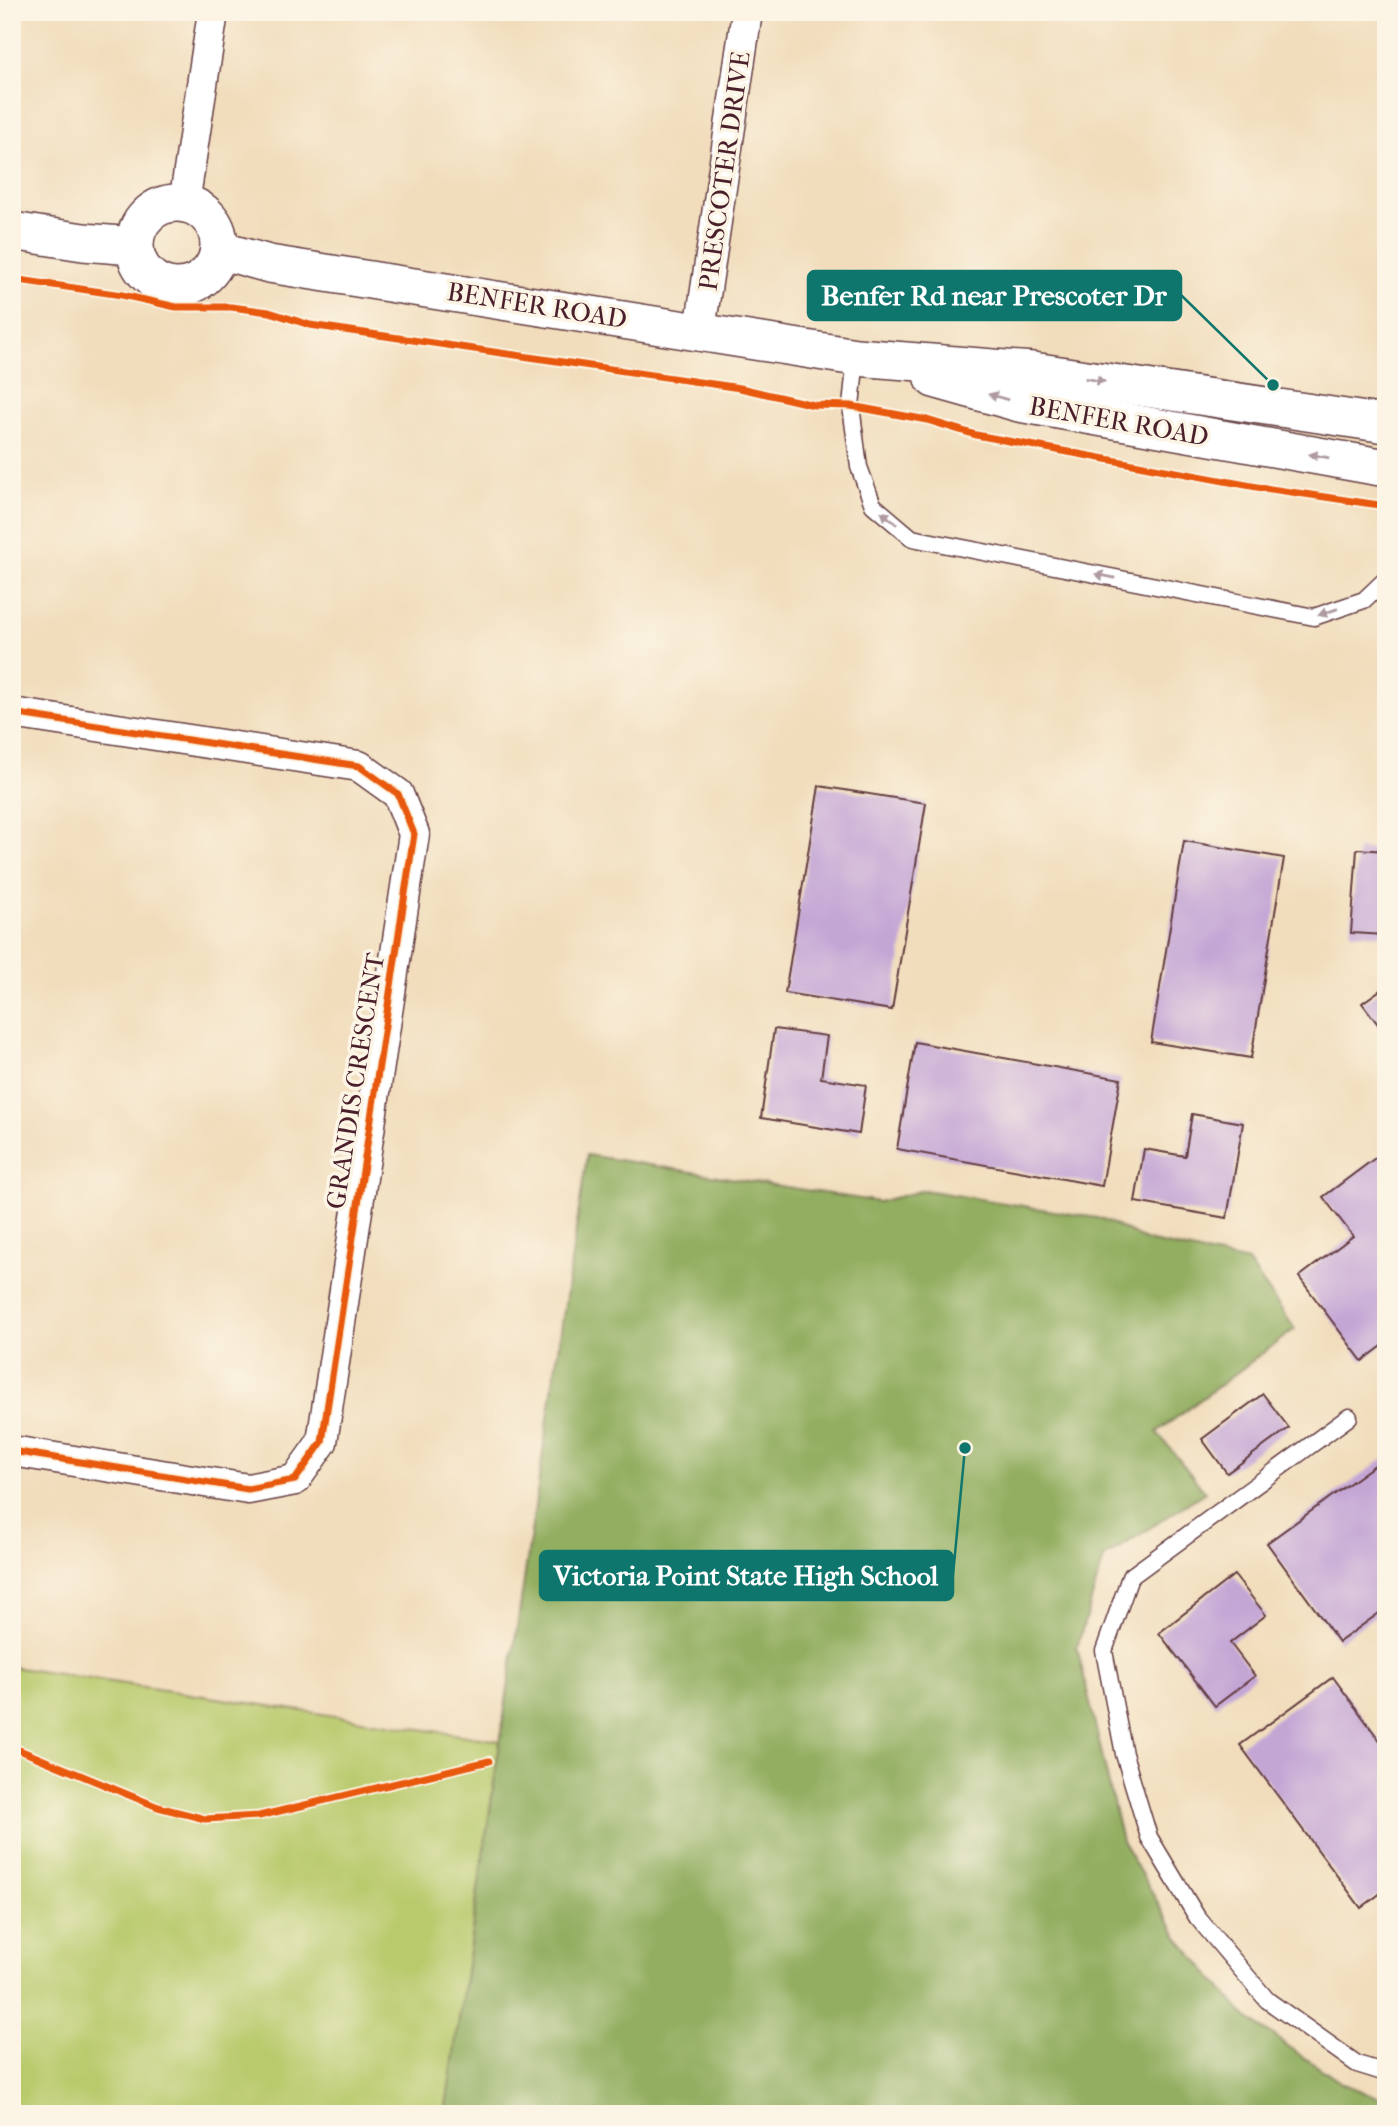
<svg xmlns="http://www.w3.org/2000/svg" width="1398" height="2126" viewBox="0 0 1398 2126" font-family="'IM FELL French Canon',serif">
	<rect width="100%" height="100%" fill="#fcf5e5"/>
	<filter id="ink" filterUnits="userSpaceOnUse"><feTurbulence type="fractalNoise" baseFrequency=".0143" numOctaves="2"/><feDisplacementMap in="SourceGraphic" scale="14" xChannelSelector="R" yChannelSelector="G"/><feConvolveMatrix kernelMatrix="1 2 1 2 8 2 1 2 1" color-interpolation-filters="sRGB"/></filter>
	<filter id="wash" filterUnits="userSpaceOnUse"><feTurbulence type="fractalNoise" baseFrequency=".00686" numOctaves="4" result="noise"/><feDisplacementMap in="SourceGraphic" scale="28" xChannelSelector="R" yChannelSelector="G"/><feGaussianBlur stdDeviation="1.57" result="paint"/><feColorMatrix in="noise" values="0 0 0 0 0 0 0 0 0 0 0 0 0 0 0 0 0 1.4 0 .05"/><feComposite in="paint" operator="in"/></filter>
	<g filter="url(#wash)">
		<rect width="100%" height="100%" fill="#f1ddbc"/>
		<polygon fill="#b9ca6d" stroke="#82744c" stroke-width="2" points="12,1667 500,1741 445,2114 12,2114"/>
		<polygon fill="#92ae60" stroke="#6e6646" stroke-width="2" points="587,1155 879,1202 924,1190 1103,1219 1147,1241 1248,1262 1295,1329 1157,1432 1205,1492 1104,1558 1077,1647 1122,1841 1179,1939 1246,2017 1343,2084 1386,2100 1386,2114 445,2114"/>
		<g id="blocks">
			<g fill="#c4a6d5">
				<polygon points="819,786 926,803 892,1010 785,993"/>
				<polygon points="1184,841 1284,858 1251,1058 1151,1042"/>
				<polygon points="1357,849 1386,851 1386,935 1351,933"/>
				<polygon points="1386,986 1386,1035 1362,1003"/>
				<polygon points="774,1029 827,1036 821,1078 866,1085 859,1134 761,1118"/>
				<polygon points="915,1042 1121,1079 1102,1186 897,1149"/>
				<polygon points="1192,1114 1243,1123 1227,1218 1135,1202 1144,1149 1185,1156"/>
				<polygon points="1386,1150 1386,1343 1362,1361 1299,1277 1353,1236 1323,1197"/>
				<polygon points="1263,1394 1289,1428 1227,1473 1202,1439"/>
				<polygon points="1386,1457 1386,1608 1339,1642 1267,1543"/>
				<polygon points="1234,1575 1266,1615 1230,1643 1255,1676 1215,1706 1159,1633"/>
				<polygon points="1333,1677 1386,1749 1386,1889 1361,1908 1240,1745"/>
			</g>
		</g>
	</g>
	<g filter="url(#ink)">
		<use href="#blocks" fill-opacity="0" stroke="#633c41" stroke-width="2"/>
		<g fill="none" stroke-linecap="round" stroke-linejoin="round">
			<g stroke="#633c41" stroke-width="19">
				<g id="service">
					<polyline points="856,357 851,406 859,467 873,505 912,538 1314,617 1364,600 1386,579"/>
					<polyline points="1349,1417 1130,1577 1104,1651 1124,1754 1149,1837 1197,1917 1267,2000 1357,2064 1386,2073"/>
				</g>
			</g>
			<g stroke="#633c41" stroke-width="33">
				<g id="minor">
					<polyline points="184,204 213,12"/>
					<polyline points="700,330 747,12"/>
					<polyline points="12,713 359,766 398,794 414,834 322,1442 295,1480 248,1489 12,1451"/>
				</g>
			</g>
			<g stroke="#633c41" stroke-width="40">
				<g id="tertiary">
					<circle cx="177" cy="245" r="42"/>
					<polyline points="12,231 83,242 134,246"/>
					<polyline points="219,250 269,264 856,357 1033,371 1386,424"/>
					<polyline points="934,379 1019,403 1386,468"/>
				</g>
			</g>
			<polyline stroke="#633c41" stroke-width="4.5" stroke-dasharray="2 5" stroke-linecap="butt" points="12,1747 158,1807 205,1819 259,1816 489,1761"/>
			<use href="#service" stroke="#fff" stroke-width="16"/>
			<use href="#minor" stroke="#fff" stroke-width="30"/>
			<use href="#tertiary" stroke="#fff" stroke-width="37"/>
			<g stroke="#fcf5e5" stroke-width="11">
				<g id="cycleway">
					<polyline points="12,279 122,295 176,307 231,307 269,312 310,325 740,388 814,405 851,406 927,420 976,435 1257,487 1386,506"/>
					<polyline points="12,713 359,766 398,794 414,834 322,1442 295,1480 248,1489 12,1451"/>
					<polyline points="12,1747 158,1807 205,1819 259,1816 489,1761"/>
				</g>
			</g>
			<use href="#cycleway" stroke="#e8590c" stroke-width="7"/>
		</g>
		<defs><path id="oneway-solid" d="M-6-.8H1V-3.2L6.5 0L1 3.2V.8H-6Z" transform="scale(1.75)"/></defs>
		<g fill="#ae9aa0">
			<use href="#oneway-solid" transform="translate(1095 380) rotate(9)"/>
			<use href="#oneway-solid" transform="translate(998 397) rotate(-164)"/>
			<use href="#oneway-solid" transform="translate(1319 456) rotate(-170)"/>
			<use href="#oneway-solid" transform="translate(889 518) rotate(-140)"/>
			<use href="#oneway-solid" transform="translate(1105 576) rotate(-169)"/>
			<use href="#oneway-solid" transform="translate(1328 612) rotate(161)"/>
		</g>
	</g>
	<g text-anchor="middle" stroke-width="7" stroke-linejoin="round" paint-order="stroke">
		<g font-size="26" fill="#4a1f2b" stroke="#fcf5e5">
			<text transform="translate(724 171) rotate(-82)" y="9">PRESCOTER DRIVE</text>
			<text transform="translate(537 305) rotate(9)" y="9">BENFER ROAD</text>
			<text transform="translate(1119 421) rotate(10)" y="9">BENFER ROAD</text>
			<text transform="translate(355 1081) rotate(-81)" y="9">GRANDIS CRESCENT</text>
		</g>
	</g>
	<path fill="none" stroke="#0f766e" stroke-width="2.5" d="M1273 385L1181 295M965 1448L953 1575"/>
	<g fill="#0f766e" stroke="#fcf5e5" stroke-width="2.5">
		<circle cx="1273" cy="385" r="7"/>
		<circle cx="965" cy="1448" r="7"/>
	</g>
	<g fill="#0f766e" stroke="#0f766e" stroke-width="2.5">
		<rect x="808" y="271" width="373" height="49" rx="7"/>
		<rect x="540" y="1551" width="413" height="49" rx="7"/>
	</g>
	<g font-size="28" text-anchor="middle" font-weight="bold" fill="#fff">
		<text x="994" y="305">Benfer Rd near Prescoter Dr</text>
		<text x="746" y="1585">Victoria Point State High School</text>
	</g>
	<rect width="1398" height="2126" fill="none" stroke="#fcf5e5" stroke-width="42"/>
</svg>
